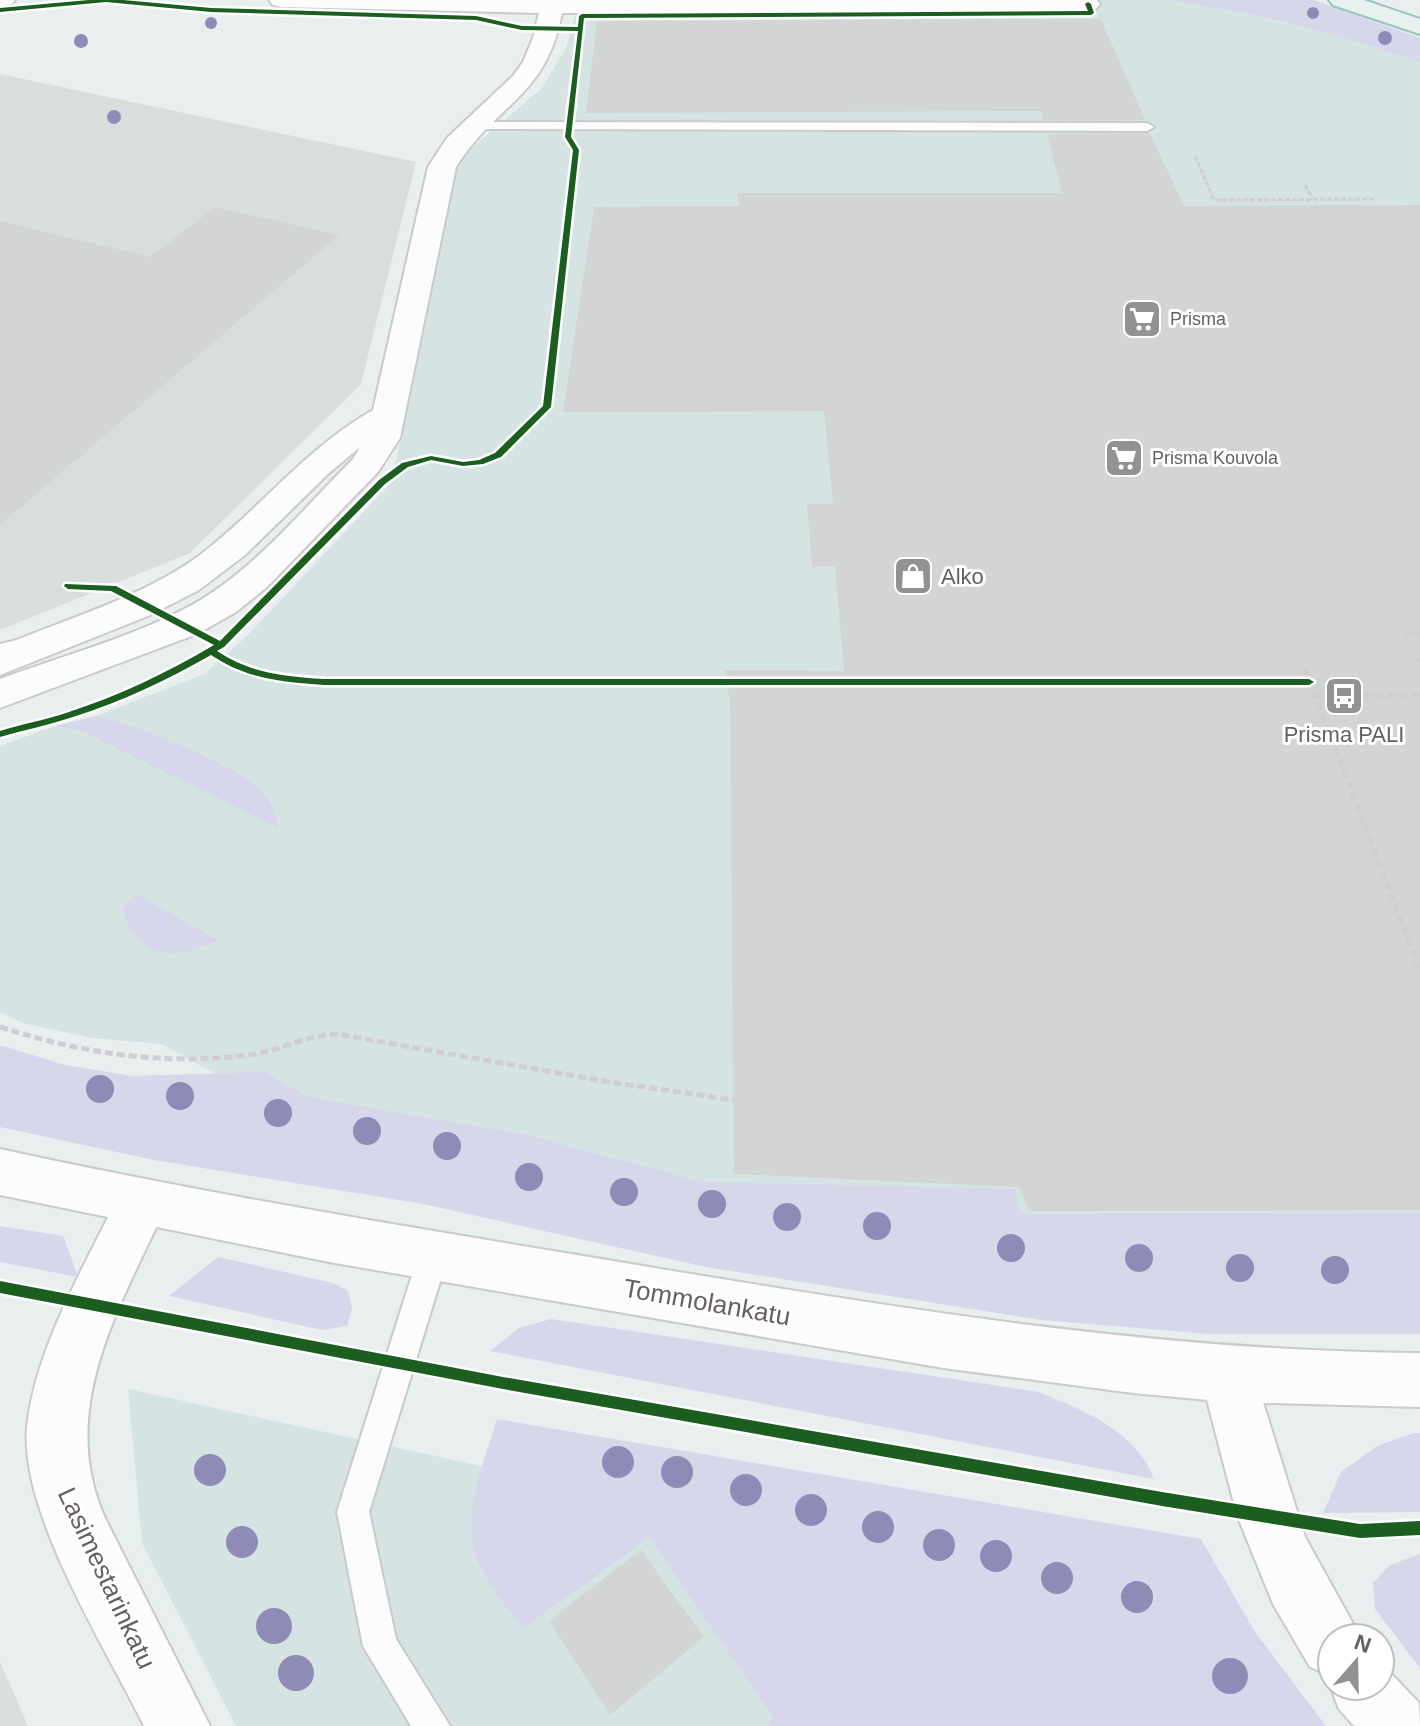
<svg xmlns="http://www.w3.org/2000/svg" width="1420" height="1726" viewBox="0 0 1420 1726" font-family="Helvetica,sans-serif">
	<rect width="100%" height="100%" fill="#e9eeee"/>
	<g fill="#d5e4e2">
		<polygon points="579,0 1167,0 1211,6 1354,39 1420,62 1420,1221 841,1223 288,1114 161,1044 92,1038 22,1023 0,1012 0,746 55,726 99,715 204,674 247,636 390,484 409,406 457,161 542,88 566,48"/>
		<polygon points="128,1389 637,1500 1224,1726 236,1726 142,1543"/>
	</g>
	<g fill="#d9dedd">
		<polygon points="0,74 416,162 361,384 190,553 0,630"/>
		<polygon points="0,1662 28,1726 0,1726"/>
	</g>
	<g fill="#d6d7ea">
		<path d="M1167 0H1314L1420 38V62C1338 34 1253 12 1167 0Z"/>
		<path d="M99 716C137 726 226 761 255 785 268 796 277 811 278 828L84 732 55 726Z"/>
		<path d="M136 894 218 940C176 961 137 961 123 909Z"/>
		<polygon points="0,1045 65,1065 133,1076 265,1072 308,1097 526,1135 703,1182 1014,1189 1021,1214 1420,1213 1420,1334 1209,1334 1042,1320 706,1267 423,1204 154,1160 0,1127"/>
		<polygon points="0,1226 63,1236 78,1277 0,1262"/>
		<polygon points="218,1257 333,1283 348,1291 352,1308 347,1326 322,1330 169,1296"/>
		<path d="M551 1319 1039 1392C1083 1410 1136 1431 1154 1479L490 1351 519 1328Z"/>
		<path d="M497 1419 1201 1539 1255 1632 1326 1726H769L773 1718 650 1537 522 1629C508 1609 491 1588 480 1566 458 1521 484 1462 497 1419Z"/>
		<polygon points="1414,1433 1420,1433 1420,1512 1323,1513 1341,1472 1379,1445"/>
		<polygon points="1420,1554 1420,1668 1375,1609 1373,1583 1390,1565"/>
	</g>
	<g fill="#d2d5d4">
		<polygon points="1101,19 1145,120 1043,120 1041,111 586,113 597,21"/>
		<polygon points="1150,133 1184,206 1420,205 1420,1210 1029,1211 1019,1187 734,1174 730,704 725,670 844,671 835,566 812,567 807,504 833,504 824,411 563,412 594,207 739,206 737,193 1062,193 1047,134"/>
		<polygon points="215,207 339,235 0,525 0,221 150,257"/>
		<polygon points="641,1550 704,1637 610,1715 549,1621"/>
	</g>
	<g fill="none" stroke-linecap="round" stroke-linejoin="round">
		<g stroke="#cacaca" stroke-width="4">
			<g id="service">
				<polygon points="476,122 1147,123 1154,127 1147,131 471,129 471,123"/>
				<polygon points="433,1243 443,1247 448,1256 369,1512 396,1639 450,1726 411,1726 363,1646 337,1512 418,1256 423,1247"/>
			</g>
		</g>
		<g stroke="#cacaca" stroke-width="4">
			<g id="minor">
				<polygon points="0,0 15,0 11,5 0,7"/>
				<path d="M269 0H1097L1100 4 1096 9 1088 11 562 13C546 98 496 103 456 167L400 438 378 472 267 587 236 612 197 634 0 708V679C64 655 155 631 210 594 264 558 308 504 353 459L360 447 328 474 245 555 199 590 148 616 0 675V647C67 618 140 599 200 555 260 509 306 448 373 410L428 167 447 138 513 76 523 62 533 38 539 13 281 7 273 5Z"/>
				<path d="M142 1179 160 1185 168 1202C123 1302 55 1407 105 1518L210 1726H144C106 1648 20 1514 27 1428 35 1347 89 1258 124 1185Z"/>
				<polygon points="1228,1346 1248,1354 1305,1537 1361,1638 1332,1638 1332,1676 1310,1667 1273,1604 1237,1515 1200,1373 1208,1354"/>
				<polygon points="1380,1662 1419,1703 1420,1726 1354,1726 1339,1709 1330,1686 1332,1681 1332,1686 1380,1686"/>
			</g>
		</g>
		<g stroke="#cacaca" stroke-width="4">
			<g id="tertiary">
				<polygon points="21,639 35,643 40,652 35,661 0,670 0,644"/>
				<path d="M0 1149C219 1197 440 1232 661 1269 917 1311 1159 1351 1420 1353V1407L1229 1402 1133 1393 943 1368 329 1262 0 1195Z"/>
			</g>
		</g>
		<g stroke="#97c5ba" stroke-width="4">
			<polygon id="trunk" points="1329,0 1364,0 1420,19 1420,34 1333,5"/>
		</g>
		<g stroke="#d0ced2" stroke-width="3" stroke-dasharray="5 2" stroke-linecap="butt">
			<polyline points="1195,156 1214,200 1374,199"/>
			<polyline points="1305,185 1313,199"/>
		</g>
		<polyline stroke="#d0ced2" stroke-width="4" stroke-dasharray="6 3" stroke-linecap="butt" points="1406,634 1420,634"/>
		<g stroke="#d0ced2" stroke-width="5" stroke-dasharray="8 4" stroke-linecap="butt">
			<polyline points="1416,660 1420,660"/>
			<polyline points="1305,669 1420,971"/>
			<polyline points="1315,696 1420,695"/>
			<path d="M0 1027C81 1053 163 1066 248 1055 279 1051 306 1035 337 1034L603 1081 734 1100"/>
		</g>
		<use href="#service" fill="#fcfcfc" fill-rule="evenodd"/>
		<use href="#minor" fill="#fcfcfc" fill-rule="evenodd"/>
		<use href="#tertiary" fill="#fcfcfc" fill-rule="evenodd"/>
		<use href="#trunk" fill="#e6f1f0" fill-rule="evenodd"/>
		<g stroke="#fff" stroke-width="5">
			<g id="cycleway">
				<path d="M89 0H123L211 8 476 16 522 26 578 27 579 16 582 14 1088 11 1085 4 1088 2 1091 4 1094 13 1091 15 584 18 571 137 579 150 551 407 501 457 483 464 463 466 431 460 408 467 385 484 224 647 217 651C252 674 284 676 324 679H1309L1314 682 1309 685H324C283 682 246 679 211 655 167 680 121 702 73 717 49 725 24 730 0 737V731C22 724 45 720 66 713 118 696 167 673 214 645L111 591 68 589 64 586 65 584 116 586 220 641 379 480 402 463 431 456 463 462 479 460 495 453 543 406 573 150 565 137 578 31 522 30 476 20 211 12 106 2 0 12V8Z"/>
				<polygon points="0,1281 503,1377 1162,1492 1360,1524 1420,1521 1420,1535 1360,1538 1162,1506 503,1389 0,1293"/>
			</g>
		</g>
		<use href="#cycleway" fill="#1b5e20" fill-rule="evenodd"/>
	</g>
	<g fill="#8e8cb6">
		<circle cx="1313" cy="13" r="6"/>
		<circle cx="211" cy="23" r="6"/>
		<circle cx="1385" cy="38" r="7"/>
		<circle cx="81" cy="41" r="7"/>
		<circle cx="114" cy="117" r="7"/>
		<circle cx="100" cy="1089" r="14"/>
		<circle cx="180" cy="1096" r="14"/>
		<circle cx="278" cy="1113" r="14"/>
		<circle cx="367" cy="1131" r="14"/>
		<circle cx="447" cy="1146" r="14"/>
		<circle cx="529" cy="1177" r="14"/>
		<circle cx="624" cy="1192" r="14"/>
		<circle cx="712" cy="1204" r="14"/>
		<circle cx="787" cy="1217" r="14"/>
		<circle cx="877" cy="1226" r="14"/>
		<circle cx="1011" cy="1248" r="14"/>
		<circle cx="1139" cy="1258" r="14"/>
		<circle cx="1240" cy="1268" r="14"/>
		<circle cx="1335" cy="1270" r="14"/>
		<circle cx="618" cy="1462" r="16"/>
		<circle cx="210" cy="1470" r="16"/>
		<circle cx="677" cy="1472" r="16"/>
		<circle cx="746" cy="1490" r="16"/>
		<circle cx="811" cy="1510" r="16"/>
		<circle cx="878" cy="1527" r="16"/>
		<circle cx="242" cy="1542" r="16"/>
		<circle cx="939" cy="1545" r="16"/>
		<circle cx="996" cy="1556" r="16"/>
		<circle cx="1057" cy="1578" r="16"/>
		<circle cx="1137" cy="1597" r="16"/>
		<circle cx="274" cy="1626" r="18"/>
		<circle cx="296" cy="1673" r="18"/>
		<circle cx="1230" cy="1676" r="18"/>
	</g>
	<defs>
		<g id="supermarket-square" transform="scale(2)"><rect x="-9" y="-9" width="18" height="18" rx="4" fill="#949193" stroke="#fff"/><path d="M-6-5.5h2.5l.6 2H6L4.5 2H-2.5L-4.4-4H-6ZM-1.5 3.2a1.3 1.3 0 1 0 .1 0ZM3 3.2a1.3 1.3 0 1 0 .1 0Z" fill="#fff"/></g>
		<g id="shop-square" transform="scale(2)"><rect x="-9" y="-9" width="18" height="18" rx="4" fill="#949193" stroke="#fff"/><path d="M-5-2.5h2.3a2.7 3.5 0 0 1 5.4 0H5L5.5 6h-11ZM-1.5-2.5h3a1.5 2.3 0 0 0-3 0Z" fill="#fff"/></g>
		<g id="bus-square" transform="scale(2)"><rect x="-9" y="-9" width="18" height="18" rx="4" fill="#949193" stroke="#fff"/><path d="M-5-6H5V4H4V6H2V4H-2V6H-4V4H-5ZM-3.5-4V0h7V-4ZM-3.5 1.2v1.5H-2V1.2ZM2 1.2v1.5H3.5V1.2Z" fill="#fff"/></g>
	</defs>
	<g fill-rule="evenodd">
		<use href="#supermarket-square" x="1142" y="319"/>
		<use href="#supermarket-square" x="1124" y="458"/>
		<use href="#shop-square" x="913" y="576"/>
		<use href="#bus-square" x="1344" y="696"/>
	</g>
	<g text-anchor="middle" stroke-width="6" stroke-linejoin="round" paint-order="stroke">
		<g font-size="18" fill="#675f62" stroke="#fff" text-anchor="start">
			<text x="1170" y="325">Prisma</text>
			<text x="1152" y="464">Prisma Kouvola</text>
		</g>
		<g font-size="22" fill="#675f62" stroke="#fff" text-anchor="start">
			<text x="941" y="584">Alko</text>
			<text x="1344" y="742" text-anchor="middle">Prisma PALI</text>
		</g>
		<g font-size="26" fill="#675f62" stroke="#fff">
			<text transform="translate(707 1302) rotate(10)" y="9">Tommolankatu</text>
			<text transform="translate(107 1578) rotate(65)" y="9">Lasimestarinkatu</text>
		</g>
	</g>
	<g transform="translate(1356 1662) rotate(20)"><circle r="38" fill="#ffffff" stroke="#c2bfc0" stroke-width="2"/>
	<path d="M0-6L14 30L0 20L-14 30Z" fill="#949193"/>
	<text y="-12" font-size="22" font-weight="bold" text-anchor="middle" fill="#675f62">N</text>
	</g>
</svg>
